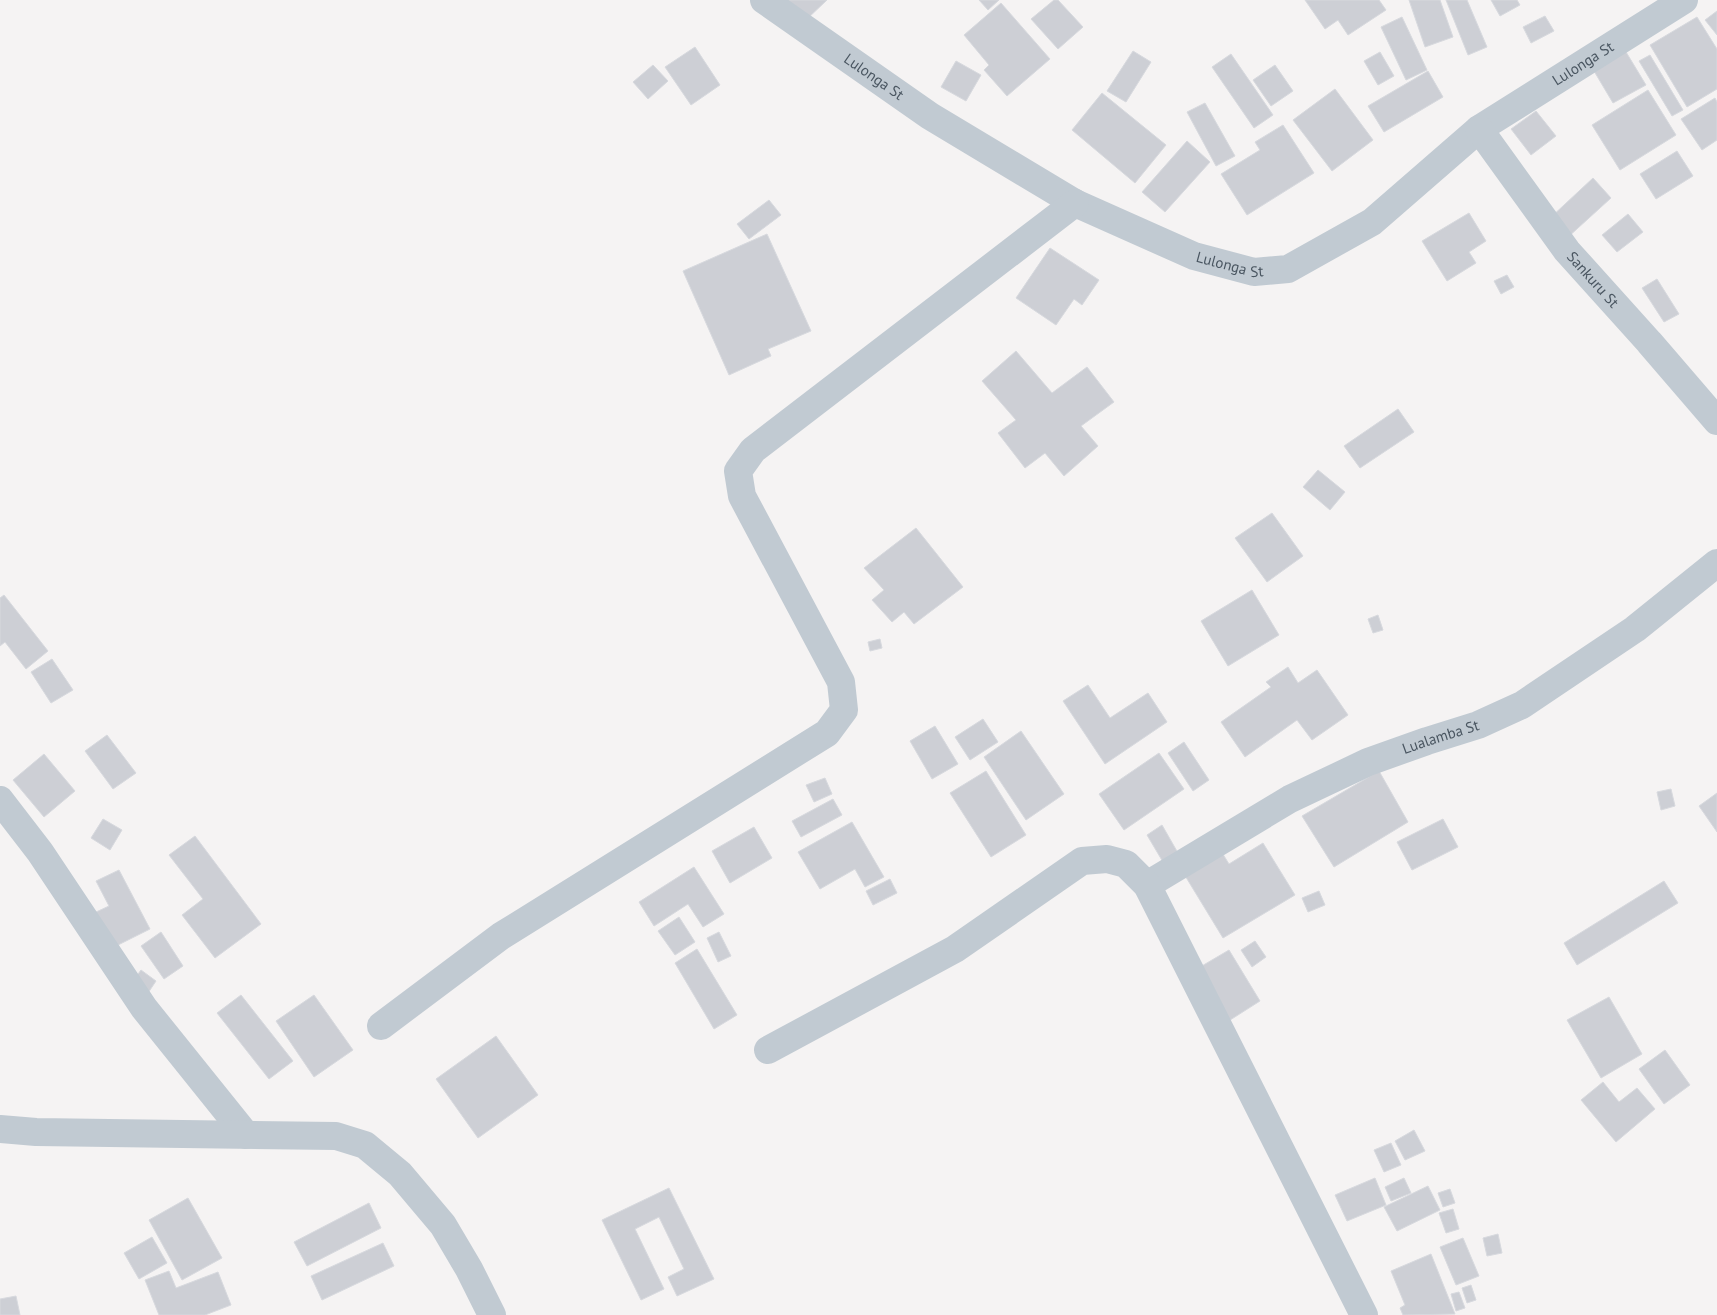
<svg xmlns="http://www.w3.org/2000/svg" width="1717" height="1315" viewBox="0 0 1717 1315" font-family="'PT Sans',sans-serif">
	<rect width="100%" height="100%" fill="#f5f3f3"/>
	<g fill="#cdcfd5" stroke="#d7d9de">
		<polygon points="786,0 827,0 806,20"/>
		<polygon points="979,0 999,0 988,10"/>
		<polygon points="1054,0 1058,0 1083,27 1058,49 1031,19"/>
		<polygon points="1305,0 1379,0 1386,10 1348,35 1338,20 1325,29"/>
		<polygon points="1409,0 1440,0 1453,37 1425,47"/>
		<polygon points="1446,0 1467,0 1487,47 1468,55"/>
		<polygon points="1491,0 1517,0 1520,5 1500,16"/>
		<polygon points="1001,3 1050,59 1007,96 984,70 989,65 964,35"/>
		<polygon points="1717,11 1717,35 1705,20"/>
		<polygon points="1545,16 1554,31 1531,43 1523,27"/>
		<polygon points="1402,17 1427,70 1406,80 1381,27"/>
		<polygon points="1697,17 1717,49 1717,89 1687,107 1650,45"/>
		<polygon points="695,47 720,85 691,105 665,67"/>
		<polygon points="1623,47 1646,85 1613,103 1591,66"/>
		<polygon points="1133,51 1151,62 1126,102 1107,91"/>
		<polygon points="1380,52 1394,76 1378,85 1364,61"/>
		<polygon points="1231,54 1273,115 1254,128 1212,67"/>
		<polygon points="1650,55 1683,110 1672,116 1639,61"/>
		<polygon points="956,61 981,75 966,101 941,87"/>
		<polygon points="653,65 668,81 648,99 633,82"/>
		<polygon points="1275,65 1293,91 1271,106 1253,80"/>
		<polygon points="1428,71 1443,97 1384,132 1368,106"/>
		<polygon points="1335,89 1373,140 1332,171 1293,120"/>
		<polygon points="1648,90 1676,135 1620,170 1592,125"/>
		<polygon points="1102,93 1166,145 1135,183 1072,130"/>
		<polygon points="1715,98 1717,102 1717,140 1702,150 1681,119"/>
		<polygon points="1205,103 1235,156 1216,166 1187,112"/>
		<polygon points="1536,111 1556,136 1531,155 1511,129"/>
		<polygon points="1283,125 1314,173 1247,215 1221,174 1260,150 1255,142"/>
		<polygon points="1187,141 1210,162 1165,212 1142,192"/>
		<polygon points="1677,151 1693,176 1656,199 1640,174"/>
		<polygon points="1593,178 1611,198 1567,238 1549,219"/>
		<polygon points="769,200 781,215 749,239 737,224"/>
		<polygon points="1469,213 1486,241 1469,252 1476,263 1447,281 1422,241"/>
		<polygon points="1628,214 1643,232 1617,252 1602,235"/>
		<polygon points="767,234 811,331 768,349 771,356 729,375 683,271"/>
		<polygon points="1050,248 1099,280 1082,305 1074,299 1056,325 1016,298"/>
		<polygon points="1507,275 1514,287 1501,294 1494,281"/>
		<polygon points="1657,279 1679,314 1664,322 1642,288"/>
		<polygon points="1016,351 1052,393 1087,367 1114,402 1081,426 1098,446 1064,476 1045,453 1025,468 998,433 1016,420 982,381"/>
		<polygon points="1398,409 1414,432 1360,468 1344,446"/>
		<polygon points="1318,470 1345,492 1330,510 1303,487"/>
		<polygon points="1272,513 1303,556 1267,582 1235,538"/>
		<polygon points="916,528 963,587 914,624 904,612 892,622 872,600 884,590 864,568"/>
		<polygon points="1252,590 1279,635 1228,666 1201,621"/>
		<polygon points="4,595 48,651 26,669 5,642 0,646 0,598"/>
		<polygon points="1378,615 1383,630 1373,633 1368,619"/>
		<polygon points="880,639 882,648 870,651 868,642"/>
		<polygon points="52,659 73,690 51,703 31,672"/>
		<polygon points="1288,667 1298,683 1317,670 1348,715 1312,740 1297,720 1245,757 1221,722 1271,687 1266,682"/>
		<polygon points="1088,685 1110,718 1148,693 1167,722 1105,764 1063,701"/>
		<polygon points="983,719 998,742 970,760 955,737"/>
		<polygon points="935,726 958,764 932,779 910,741"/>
		<polygon points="1021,731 1064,794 1026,820 984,757"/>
		<polygon points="107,735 136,773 113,789 85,751"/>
		<polygon points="1184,742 1209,780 1193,791 1168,753"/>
		<polygon points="1159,753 1184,789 1124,830 1099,794"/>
		<polygon points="44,754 75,791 44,817 13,780"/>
		<polygon points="986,771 1026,835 991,857 950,793"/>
		<polygon points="1379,771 1408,822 1334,867 1302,816"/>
		<polygon points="825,778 832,794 814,802 806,785"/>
		<polygon points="1671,789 1675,806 1661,810 1657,792"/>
		<polygon points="1717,793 1717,832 1699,806"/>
		<polygon points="833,799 842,815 801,837 792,821"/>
		<polygon points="103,819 122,830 110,850 91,838"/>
		<polygon points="1443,819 1458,847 1412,870 1397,842"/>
		<polygon points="852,822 884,877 865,887 855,869 820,889 798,852"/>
		<polygon points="1162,825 1178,853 1163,862 1147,835"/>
		<polygon points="754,827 772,858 730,883 712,851"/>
		<polygon points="195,836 261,924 215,958 182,915 203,899 169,855"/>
		<polygon points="1263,843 1295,895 1223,938 1184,874 1221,851 1229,864"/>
		<polygon points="694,867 724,914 703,927 688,904 654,926 639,902"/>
		<polygon points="119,870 150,929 112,948 94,913 109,906 96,881"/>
		<polygon points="890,879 897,893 873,905 866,891"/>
		<polygon points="1664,881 1678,903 1577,965 1564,943"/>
		<polygon points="1319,891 1325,905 1308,912 1302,898"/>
		<polygon points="679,917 695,942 675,955 658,931"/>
		<polygon points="161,932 183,966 164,979 141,946"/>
		<polygon points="719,932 731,956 718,962 707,938"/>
		<polygon points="1255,941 1266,957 1252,967 1241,950"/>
		<polygon points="697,949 737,1015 714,1029 675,963"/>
		<polygon points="1229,950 1260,1001 1227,1022 1195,970"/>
		<polygon points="141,970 156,981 146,996 130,985"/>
		<polygon points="241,995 293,1061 269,1079 217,1013"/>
		<polygon points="314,995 353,1050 314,1077 276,1021"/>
		<polygon points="1609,997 1642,1054 1601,1078 1567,1020"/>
		<polygon points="496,1036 538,1095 478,1138 436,1079"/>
		<polygon points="1665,1050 1690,1085 1664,1104 1639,1069"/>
		<polygon points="1603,1082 1619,1102 1637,1088 1655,1109 1616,1142 1581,1100"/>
		<polygon points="1414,1130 1425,1151 1405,1160 1395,1141"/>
		<polygon points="1391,1143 1401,1165 1384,1172 1374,1150"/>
		<polygon points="1375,1178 1386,1205 1347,1221 1335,1195"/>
		<polygon points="1404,1178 1411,1193 1391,1201 1385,1187"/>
		<polygon points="1428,1186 1440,1210 1397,1231 1384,1207"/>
		<polygon points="669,1188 714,1279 677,1296 668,1277 684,1269 659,1217 635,1229 664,1289 641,1300 602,1220"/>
		<polygon points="1450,1189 1455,1203 1443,1207 1438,1193"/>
		<polygon points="188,1198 222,1258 182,1280 149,1220"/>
		<polygon points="369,1203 381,1228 307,1266 294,1242"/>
		<polygon points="1453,1209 1459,1229 1446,1233 1439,1213"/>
		<polygon points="1498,1234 1502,1253 1487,1256 1483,1238"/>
		<polygon points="152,1237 167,1263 139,1279 124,1253"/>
		<polygon points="1463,1238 1479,1276 1456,1285 1440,1247"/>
		<polygon points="383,1243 394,1266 322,1300 311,1276"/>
		<polygon points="1431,1254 1455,1314 1403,1315 1400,1308 1405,1305 1391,1271"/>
		<polygon points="169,1271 176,1288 218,1272 231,1305 205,1315 159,1315 145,1280"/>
		<polygon points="1471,1285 1476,1300 1467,1303 1462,1288"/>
		<polygon points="1459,1292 1465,1308 1456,1311 1451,1294"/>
		<polygon points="16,1296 20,1315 0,1315 0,1299"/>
	</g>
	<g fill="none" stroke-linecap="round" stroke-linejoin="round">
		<g stroke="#c1cad2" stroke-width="28">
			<path id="s1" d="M764 0 930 116 1075 203 1194 256 1254 272 1288 269 1372 222 1479 129 1684 0"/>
			<path id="s2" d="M1479 129 1567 251 1649 342 1717 421"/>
			<polyline points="0,800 40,852 144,1008 246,1135"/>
			<path id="s3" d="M1147 885 1290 799 1368 762 1427 741 1478 725 1522 705 1635 629 1717 563"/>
			<polyline points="381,1026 501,936 827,733 844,710 841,682 742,496 738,471 753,450 1075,203"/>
			<polyline points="768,1050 955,949 1082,861 1107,859 1126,864 1147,885 1364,1315"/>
			<polyline points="0,1129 36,1132 336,1136 365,1145 400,1174 443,1225 469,1269 492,1315"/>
		</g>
	</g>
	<g text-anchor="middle" stroke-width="4" stroke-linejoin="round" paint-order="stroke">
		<g font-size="15" fill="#4a5661" stroke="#fff">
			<text dy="5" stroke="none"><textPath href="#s1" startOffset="959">Lulonga St</textPath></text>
			<text dy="5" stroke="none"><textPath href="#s1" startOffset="134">Lulonga St</textPath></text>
			<text dy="5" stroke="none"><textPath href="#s1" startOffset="539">Lulonga St</textPath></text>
			<text dy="5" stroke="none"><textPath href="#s2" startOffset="189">Sankuru St</textPath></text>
			<text dy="5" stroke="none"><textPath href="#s3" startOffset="330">Lualamba St</textPath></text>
		</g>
	</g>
</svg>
